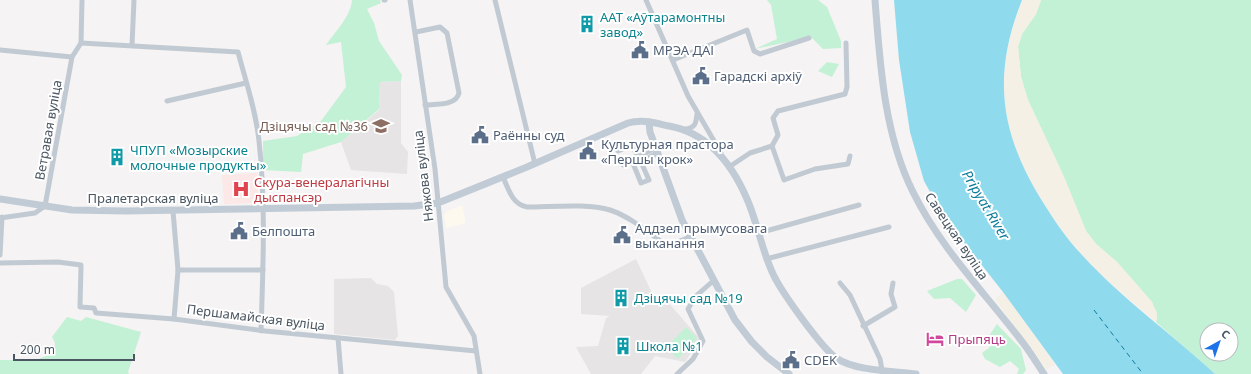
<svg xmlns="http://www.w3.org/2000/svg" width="1251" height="374" viewBox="0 0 1251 374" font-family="'Noto Sans',sans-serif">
	<rect width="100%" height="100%" fill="#f5f3f3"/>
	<polygon fill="#fdf9ef" points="462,205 466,223 446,228 444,215 448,211"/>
	<g fill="#e6e4e5">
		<polygon points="401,81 401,143 408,152 407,174 351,170 341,142 379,110 380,82"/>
		<polygon points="636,259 656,302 667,301 700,339 685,362 655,356 641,374 591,374 576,347 598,346 606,318 610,316 581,314 581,288"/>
		<polygon points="371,278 377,284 388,286 394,292 398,336 395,340 334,334 334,279"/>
	</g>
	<polygon fill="#fce8e6" points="257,173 259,203 224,204 222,175"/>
	<g fill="#c3f1d5" fill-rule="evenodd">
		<path d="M352 0H380L381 3 367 9 374 23 379 41 402 75 401 81 380 82 379 109 341 142 303 154 301 172 263 170V141L297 136 321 121 346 87 341 42 326 45C335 32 351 16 352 0Z"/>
		<polygon points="767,0 818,0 827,7 841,41 841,48 823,49 811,37 755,49 777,39 771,5"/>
		<path d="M1041 0H1251V374H1215L1156 322 1157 318 1152 302 1117 262 1096 244 1086 231 1064 177 1028 100 1021 77 1018 47 1022 34 1036 14ZM1207 330H1231V354H1207Z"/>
		<polygon points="827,62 839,64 832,77 818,71"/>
		<polygon points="957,279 962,279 976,295 966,312 950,298 934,299 927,291"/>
		<polygon points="67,317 81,321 86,317 141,332 128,372 129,374 0,374 0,360 36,360 54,353 55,343 52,337"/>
		<polygon points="997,324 1021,349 1026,370 1023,374 1017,374 1019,369 1010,361 1000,367 985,359 982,353 990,347 986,340"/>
		<polygon points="686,327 697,338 678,359 666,348"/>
	</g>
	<g fill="#f5f0e5">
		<path d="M1022 0H1041L1036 14 1022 34 1018 47 1021 77 1028 100 1064 177 1086 231 1096 244 1117 262 1152 302 1157 313 1156 322C1131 300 1104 280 1082 255 1065 237 1052 217 1039 196 998 127 994 75 1022 0Z"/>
		<polygon points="1003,292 1055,364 1047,370 995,299"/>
	</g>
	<path fill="#90daee" d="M894 0H1022C993 73 999 129 1039 196 1052 217 1065 237 1082 255 1122 299 1172 334 1215 374H1063L1003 292 944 217 924 181 910 132 899 60Z"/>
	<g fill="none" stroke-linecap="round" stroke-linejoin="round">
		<polyline stroke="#0c7c9b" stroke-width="1" stroke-dasharray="5 4" stroke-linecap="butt" points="1094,310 1143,374"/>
		<g stroke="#c1cad2" stroke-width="5">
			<polyline points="384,0 385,0"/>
			<polyline points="410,0 435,169 446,287 474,336 480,374"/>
			<polyline points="495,0 535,164"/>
			<polyline points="646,0 688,96 721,153"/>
			<path d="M416 32 440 27 447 33 459 93C456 106 436 104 425 105"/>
			<polyline points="81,43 82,0"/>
			<polyline points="846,43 847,87 845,94 778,111 773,118 778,135 772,146 784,180 815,169 848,164 850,156"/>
			<polyline points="132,45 134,0"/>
			<polyline points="0,50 72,57"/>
			<polyline points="673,60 747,30 754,51 760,54 809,38"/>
			<polyline points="167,101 246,83"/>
			<path d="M685 129C695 128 696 124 697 114"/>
			<polyline points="618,151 632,145 638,157 655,148"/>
			<polyline points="640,160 641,162 657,153"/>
			<polyline points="632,161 641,183 649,180 641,162"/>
			<polyline points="623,165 633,160"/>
			<polyline points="729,167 750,153 772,146"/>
			<path d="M503 177C509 190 512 204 527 207 550 207 588 203 610 210 631 217 649 233 667 246L690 237"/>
			<polyline points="173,211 178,270 174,319"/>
			<path d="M0 218 35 213 45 206 72 57 81 43 238 52C246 82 256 111 259 141 266 204 263 267 261 331"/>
			<polyline points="759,233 859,205"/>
			<polyline points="0,255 2,217"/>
			<polyline points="766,259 889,227"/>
			<polyline points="0,263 58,262 81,265 80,307 94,308 96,313 174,319 265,331 476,351"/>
			<polyline points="178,270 263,270"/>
			<polyline points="840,283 850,295 880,359 882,370"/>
			<polyline points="863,326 895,307 891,294 893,283"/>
			<polyline points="338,338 341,374"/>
			<polyline points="677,374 693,359 703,341 688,309 696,296 713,281"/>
		</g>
		<g stroke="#c1cbd6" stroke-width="7">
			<path d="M875 0C880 64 884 134 913 192 940 247 983 291 1020 339 1029 350 1036 362 1044 374"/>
			<polyline points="649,122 650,132 682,220 735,320 752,342 767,357 789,374"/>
			<path d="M0 199 72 210 126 211 414 206 438 203 527 167 628 123C642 119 655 123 669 126 708 133 732 164 747 199 758 224 762 252 774 276 783 294 821 347 836 358 855 371 893 371 916 374"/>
		</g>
	</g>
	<defs>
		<g id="building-bare" transform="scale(1.38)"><path d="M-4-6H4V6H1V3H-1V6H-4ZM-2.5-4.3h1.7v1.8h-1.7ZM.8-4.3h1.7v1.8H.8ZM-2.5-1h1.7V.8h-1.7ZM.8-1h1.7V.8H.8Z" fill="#0f9aa8" stroke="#fff" stroke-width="2.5" paint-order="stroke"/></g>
		<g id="civic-bare" transform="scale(1.38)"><path d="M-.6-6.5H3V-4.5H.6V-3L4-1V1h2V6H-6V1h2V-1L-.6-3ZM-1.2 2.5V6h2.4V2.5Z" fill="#5c6f8a" stroke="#fff" stroke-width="2.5" paint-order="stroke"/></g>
		<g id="school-bare" transform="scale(1.38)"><path d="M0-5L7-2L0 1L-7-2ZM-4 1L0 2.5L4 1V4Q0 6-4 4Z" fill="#8d6e63" stroke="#fff" stroke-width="2.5" paint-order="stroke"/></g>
		<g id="hospital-bare" transform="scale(1.38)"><path d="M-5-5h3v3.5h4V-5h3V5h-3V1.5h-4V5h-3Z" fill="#e0444e" stroke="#fff" stroke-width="2.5" paint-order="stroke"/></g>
		<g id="hotel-bare" transform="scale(1.38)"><path d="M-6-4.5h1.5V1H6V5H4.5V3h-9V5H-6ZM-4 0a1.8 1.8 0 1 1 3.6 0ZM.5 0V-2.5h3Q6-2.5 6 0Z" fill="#d1479c" stroke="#fff" stroke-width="2.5" paint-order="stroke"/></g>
	</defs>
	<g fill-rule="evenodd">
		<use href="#building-bare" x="587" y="24"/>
		<use href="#civic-bare" x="640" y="50"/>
		<use href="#civic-bare" x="701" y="76"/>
		<use href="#school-bare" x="381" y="126"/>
		<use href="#civic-bare" x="480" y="135"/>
		<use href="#civic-bare" x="588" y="151"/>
		<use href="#building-bare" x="117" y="157"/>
		<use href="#hospital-bare" x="241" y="189"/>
		<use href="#civic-bare" x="239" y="231"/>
		<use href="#civic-bare" x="622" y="235"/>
		<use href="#building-bare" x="621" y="298"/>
		<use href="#hotel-bare" x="935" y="339"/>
		<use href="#building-bare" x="623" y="346"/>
		<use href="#civic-bare" x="791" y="360"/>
	</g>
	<g text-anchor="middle" stroke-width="4" stroke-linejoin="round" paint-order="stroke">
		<g font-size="13" fill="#0d838f" stroke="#fff" text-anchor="start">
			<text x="600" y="22">ААТ «Аўтарамонтны<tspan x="600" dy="15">завод»</tspan></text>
			<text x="130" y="155">ЧПУП «Мозырские<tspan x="130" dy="15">молочные продукты»</tspan></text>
			<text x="634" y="303">Дзіцячы сад №19</text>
			<text x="636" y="351">Школа №1</text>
		</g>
		<g font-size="13" fill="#4e5e75" stroke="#fff" text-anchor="start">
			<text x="653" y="55">МРЭА ДАІ</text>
			<text x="714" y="81">Гарадскі архіў</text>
			<text x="493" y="140">Раённы суд</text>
			<text x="601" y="149">Культурная прастора<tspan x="601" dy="15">«Першы крок»</tspan></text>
			<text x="635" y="233">Аддзел прымусовага<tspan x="635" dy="15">выканання</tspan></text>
			<text x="252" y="236">Белпошта</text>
			<text x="804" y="365">CDEK</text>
		</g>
		<g font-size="13" fill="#785e54" stroke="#fff" text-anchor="end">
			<text x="368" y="131">Дзіцячы сад №36</text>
		</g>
		<g font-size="13" fill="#4a5661" stroke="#fff">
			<text transform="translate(48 130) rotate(-80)" y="5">Ветравая вуліца</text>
			<text transform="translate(423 176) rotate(-97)" y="5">Няжова вуліца</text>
			<text x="153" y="203">Пралетарская вуліца</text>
			<text transform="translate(957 236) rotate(56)" y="5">Савецкая вуліца</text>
			<text transform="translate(256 317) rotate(7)" y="5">Першамайская вуліца</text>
		</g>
		<g font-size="13" fill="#be3a42" stroke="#fff" text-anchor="start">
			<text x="254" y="187">Скура-венералагічны<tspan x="254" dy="15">дыспансэр</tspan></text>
		</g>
		<g font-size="13" fill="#b23c85" stroke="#fff" text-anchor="start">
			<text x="948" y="344">Прыпяць</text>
		</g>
		<g font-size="14" font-style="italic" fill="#0c7c9b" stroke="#fff">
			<text transform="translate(986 205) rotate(59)" y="5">Pripyat River</text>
		</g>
	</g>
	<g transform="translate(1219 342) rotate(40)"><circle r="19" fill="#ffffff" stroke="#b7bbc0"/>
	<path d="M0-3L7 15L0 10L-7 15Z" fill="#1a73e8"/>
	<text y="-6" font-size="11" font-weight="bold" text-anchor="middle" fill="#4a5661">С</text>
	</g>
	<path d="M14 354v6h120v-6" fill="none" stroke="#4a5661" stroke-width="2"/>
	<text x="20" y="354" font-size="12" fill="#4a5661" stroke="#ffffff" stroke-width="3" paint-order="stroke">200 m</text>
</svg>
